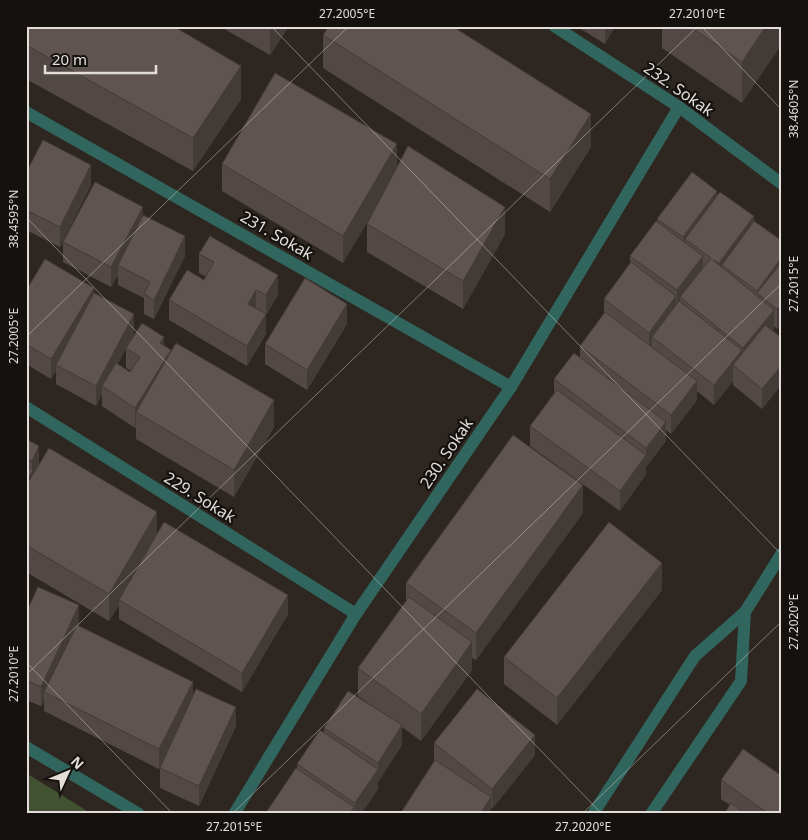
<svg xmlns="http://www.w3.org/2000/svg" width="808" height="840" viewBox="0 0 808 840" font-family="'Noto Sans',sans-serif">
	<rect width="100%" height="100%" fill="#2e2721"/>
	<polygon fill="#435233" points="26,773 92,814 26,814"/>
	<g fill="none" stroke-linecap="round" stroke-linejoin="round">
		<g stroke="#31665e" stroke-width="12">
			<polyline points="554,26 679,107 782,184"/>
			<polyline points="26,112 511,387"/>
			<polyline points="26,407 356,614"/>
			<polyline points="26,747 139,814"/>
			<polyline points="234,814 356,614 511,387 679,107"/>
			<polyline points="593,814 695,656 745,612 782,553"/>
			<polyline points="651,814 741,681 745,612"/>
		</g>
	</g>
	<g fill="#524845">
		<polygon points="26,26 241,99 193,171 26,79"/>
		<polygon points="219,26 289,26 270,55"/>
		<polygon points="576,26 615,26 605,44"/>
		<polygon points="662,26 782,26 742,103 662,48"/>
		<polygon points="323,35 591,147 550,212 323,68"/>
		<polygon points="222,164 397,168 505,234 463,309 367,252 367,224 377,206 343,263 222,191"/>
		<polygon points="26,173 91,185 60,247 26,230"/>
		<polygon points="717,196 782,241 782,323 777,329 774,326 774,329 773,331 782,338 782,384 762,409 733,385 733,381 714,405 697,391 697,400 671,434 666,430 666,441 646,467 646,474 620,511 530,446 530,426 554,393 554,379 580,358 580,346 604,314 604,299 630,263 630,256 657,222 657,219"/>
		<polygon points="143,215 185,256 154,319 144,314 144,298 118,285 118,275 111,287 63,262 63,242"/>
		<polygon points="199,254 278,295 266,315 266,334 247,366 169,320 169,300 204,280 206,277 199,273"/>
		<polygon points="26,291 94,294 134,334 117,364 130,372 131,371 126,368 126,348 164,346 274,427 234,497 136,439 136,427 135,428 102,406 102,394 96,406 56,384 56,371 51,379 26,364"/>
		<polygon points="347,324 307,390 265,364 265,344"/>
		<polygon points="26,439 39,464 157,534 288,614 242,692 119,619 119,605 109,621 26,572"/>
		<polygon points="583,513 476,660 472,658 472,670 421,741 402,727 402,745 378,782 378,789 361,814 265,814 297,769 297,764 324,733 324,728 384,714 358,696 358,668 406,601 406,583"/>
		<polygon points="662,590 557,725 504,684 504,657"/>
		<polygon points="782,591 782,620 781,619 781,592"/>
		<polygon points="26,613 79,625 78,625 193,696 236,726 199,806 160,788 160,768 163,762 159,769 44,711 44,700 41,706 26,700"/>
		<polygon points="434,743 535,755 492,809 491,807 491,814 434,761"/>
		<polygon points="782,751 782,773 781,772 781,752"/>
		<polygon points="721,780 782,814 724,814 730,805 721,799"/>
	</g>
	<g fill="#423b38">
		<polygon points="271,26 289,26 270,55 270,27"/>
		<polygon points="605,26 615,26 605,44"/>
		<polygon points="766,26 782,26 782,44 742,103 742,62"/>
		<polygon points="241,66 241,99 193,171 193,138"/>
		<polygon points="591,114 591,147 550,212 550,179"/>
		<polygon points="397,144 397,171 343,263 343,236"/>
		<polygon points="91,165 91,185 60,247 60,227"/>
		<polygon points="717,191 717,210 685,239 685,253 683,257 683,237"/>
		<polygon points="143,207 143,226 118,265 118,275 111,287 111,267"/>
		<polygon points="505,207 505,234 463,309 463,281"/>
		<polygon points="754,216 754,235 722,265 722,280 719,283 719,263"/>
		<polygon points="185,236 185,256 154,319 154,300"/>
		<polygon points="29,246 29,265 26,270 26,250"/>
		<polygon points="703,256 703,275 680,297 680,306 677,310 677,290"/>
		<polygon points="782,257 782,277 757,293 757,310 757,291"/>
		<polygon points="278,275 278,295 266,315 266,295"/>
		<polygon points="94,288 94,308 56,365 56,371 51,379 51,359"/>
		<polygon points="256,290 256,309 248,304"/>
		<polygon points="676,296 676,316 652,337 652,349 649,353 649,333"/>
		<polygon points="347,304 347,324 307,390 307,370"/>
		<polygon points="782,304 782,323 777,329 777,309"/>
		<polygon points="774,310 774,329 743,368 743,348"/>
		<polygon points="134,314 134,334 105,388 102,386 102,394 96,406 96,386"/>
		<polygon points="266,314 266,334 247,366 247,346"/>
		<polygon points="164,337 164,356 160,343"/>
		<polygon points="171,350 171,370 136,412 136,427 135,428 135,408"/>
		<polygon points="742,350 742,369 733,365 733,381 714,405 714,385"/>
		<polygon points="782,365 782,384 762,409 762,389"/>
		<polygon points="697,381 697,400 671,434 671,415"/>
		<polygon points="274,400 274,427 234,497 234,470"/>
		<polygon points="666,422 666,441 646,467 646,474 620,511 620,491 646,455 646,448"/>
		<polygon points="39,446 39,466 26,502 26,482 32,472 32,461"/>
		<polygon points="583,485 583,513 476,660 476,633"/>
		<polygon points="157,512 157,540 119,600 119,605 109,621 109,594"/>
		<polygon points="662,563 662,590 557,725 557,698"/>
		<polygon points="288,595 288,614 242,692 242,673"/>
		<polygon points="79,605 79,625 47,693 44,692 44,700 41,706 41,687"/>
		<polygon points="472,642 472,670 421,741 421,714"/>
		<polygon points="193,682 193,701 159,769 159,749"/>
		<polygon points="236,707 236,726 199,806 199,786"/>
		<polygon points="402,725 402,745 378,782 378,789 361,814 355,814 355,803 378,770 378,763"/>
		<polygon points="535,735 535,755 492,809 492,789"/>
		<polygon points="491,797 491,814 480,814"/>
		<polygon points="354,807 354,814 349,814"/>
	</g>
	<g fill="#5f5450" stroke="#423b38">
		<polygon points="26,26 173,26 241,66 193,138 26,45"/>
		<polygon points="329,26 452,26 591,114 550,179 323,35"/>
		<polygon points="689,26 766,26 742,62"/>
		<polygon points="275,73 397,144 343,236 222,164"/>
		<polygon points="43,140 91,165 60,227 26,210 26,173"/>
		<polygon points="408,146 505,207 463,281 367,224"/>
		<polygon points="692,172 717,191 683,237 657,219"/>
		<polygon points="95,182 143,207 111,267 63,242"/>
		<polygon points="720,192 754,216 719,263 713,260 774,310 743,348 680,297 711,258 685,239"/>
		<polygon points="143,215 185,236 154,300 144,294 150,282 118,265"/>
		<polygon points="656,221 703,256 677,290 630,256"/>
		<polygon points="754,221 782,241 782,257 757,291 722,265"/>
		<polygon points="210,236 278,275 266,295 256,290 248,304 266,314 247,346 169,300 187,270 204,280 214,262 199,254"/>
		<polygon points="45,259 94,288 51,359 26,344 26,291"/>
		<polygon points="631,262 676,296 649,333 604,299"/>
		<polygon points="782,262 782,304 777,309 757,293"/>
		<polygon points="305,278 347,304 307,370 265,344"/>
		<polygon points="94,293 134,314 96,386 56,365"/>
		<polygon points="679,301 742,350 714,385 652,337"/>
		<polygon points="605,312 697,381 671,415 580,346"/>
		<polygon points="142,323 164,337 160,343 171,350 135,408 102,386 116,363 130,372 140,357 126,348"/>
		<polygon points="765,325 782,338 782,365 762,389 733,365"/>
		<polygon points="176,343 274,400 234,470 136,412"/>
		<polygon points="574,353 666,422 646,448 554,379"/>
		<polygon points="557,390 646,455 620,491 530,426"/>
		<polygon points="513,435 583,485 476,633 406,583"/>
		<polygon points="26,439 39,446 32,461 26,459"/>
		<polygon points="49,448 157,512 109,594 26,545 26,486"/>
		<polygon points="26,466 33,470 26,482"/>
		<polygon points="164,522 288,595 242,673 119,600"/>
		<polygon points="609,522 662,563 557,698 504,657"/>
		<polygon points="38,587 79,605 41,687 26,680 26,613"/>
		<polygon points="409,597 472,642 421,714 358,668"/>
		<polygon points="77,625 193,682 159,749 44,692"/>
		<polygon points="196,689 236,707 199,786 160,768"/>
		<polygon points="477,689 535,735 492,789 434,743"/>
		<polygon points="348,691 402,725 378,763 324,728"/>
		<polygon points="320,730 378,769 355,803 297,764"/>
		<polygon points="743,749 782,776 782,814 769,814 721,780"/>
		<polygon points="435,760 491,797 480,814 400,814"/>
		<polygon points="296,768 354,807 349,814 265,814"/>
		<polygon points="731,803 745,814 724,814"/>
	</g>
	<path fill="none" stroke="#e3ded9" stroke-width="1" stroke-opacity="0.45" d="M271 26 782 555M701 26 782 110M26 217 602 814M26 337 349 26M26 662 173 814M26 675 698 26M232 814 782 283M582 814 782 621"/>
	<g text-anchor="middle" stroke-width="4.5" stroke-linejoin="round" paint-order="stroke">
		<g font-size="16" fill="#e3ded9" stroke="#14110e">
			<text transform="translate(679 89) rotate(35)" y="6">232. Sokak</text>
			<text transform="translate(277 235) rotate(30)" y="6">231. Sokak</text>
			<text transform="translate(446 453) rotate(-56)" y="6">230. Sokak</text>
			<text transform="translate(200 497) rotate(32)" y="6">229. Sokak</text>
		</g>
	</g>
	<rect width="808" height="840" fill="none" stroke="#14110e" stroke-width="55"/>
	<g transform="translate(68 772) rotate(46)" stroke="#14110e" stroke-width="4" paint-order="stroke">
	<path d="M0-4L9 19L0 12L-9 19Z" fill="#e3ded9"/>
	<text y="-8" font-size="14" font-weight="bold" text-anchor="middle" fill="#e3ded9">N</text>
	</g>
	<path d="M45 65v8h111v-8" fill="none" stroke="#e3ded9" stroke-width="2.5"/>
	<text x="52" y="65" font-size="15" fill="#e3ded9" stroke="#14110e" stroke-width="4" paint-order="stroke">20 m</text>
	<rect x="28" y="28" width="752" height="784" fill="none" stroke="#e3ded9" stroke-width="2"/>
	<g font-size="12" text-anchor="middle" fill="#e3ded9">
		<text x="347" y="18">27.2005°E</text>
		<text x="697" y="18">27.2010°E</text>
		<text transform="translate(794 109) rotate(-90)" y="4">38.4605°N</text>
		<text transform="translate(14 219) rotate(-90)" y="4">38.4595°N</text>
		<text transform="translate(794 284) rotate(-90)" y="4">27.2015°E</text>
		<text transform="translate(14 336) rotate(-90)" y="4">27.2005°E</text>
		<text transform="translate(794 622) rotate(-90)" y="4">27.2020°E</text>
		<text transform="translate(14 674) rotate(-90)" y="4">27.2010°E</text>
		<text x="234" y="831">27.2015°E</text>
		<text x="583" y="831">27.2020°E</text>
	</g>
</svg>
